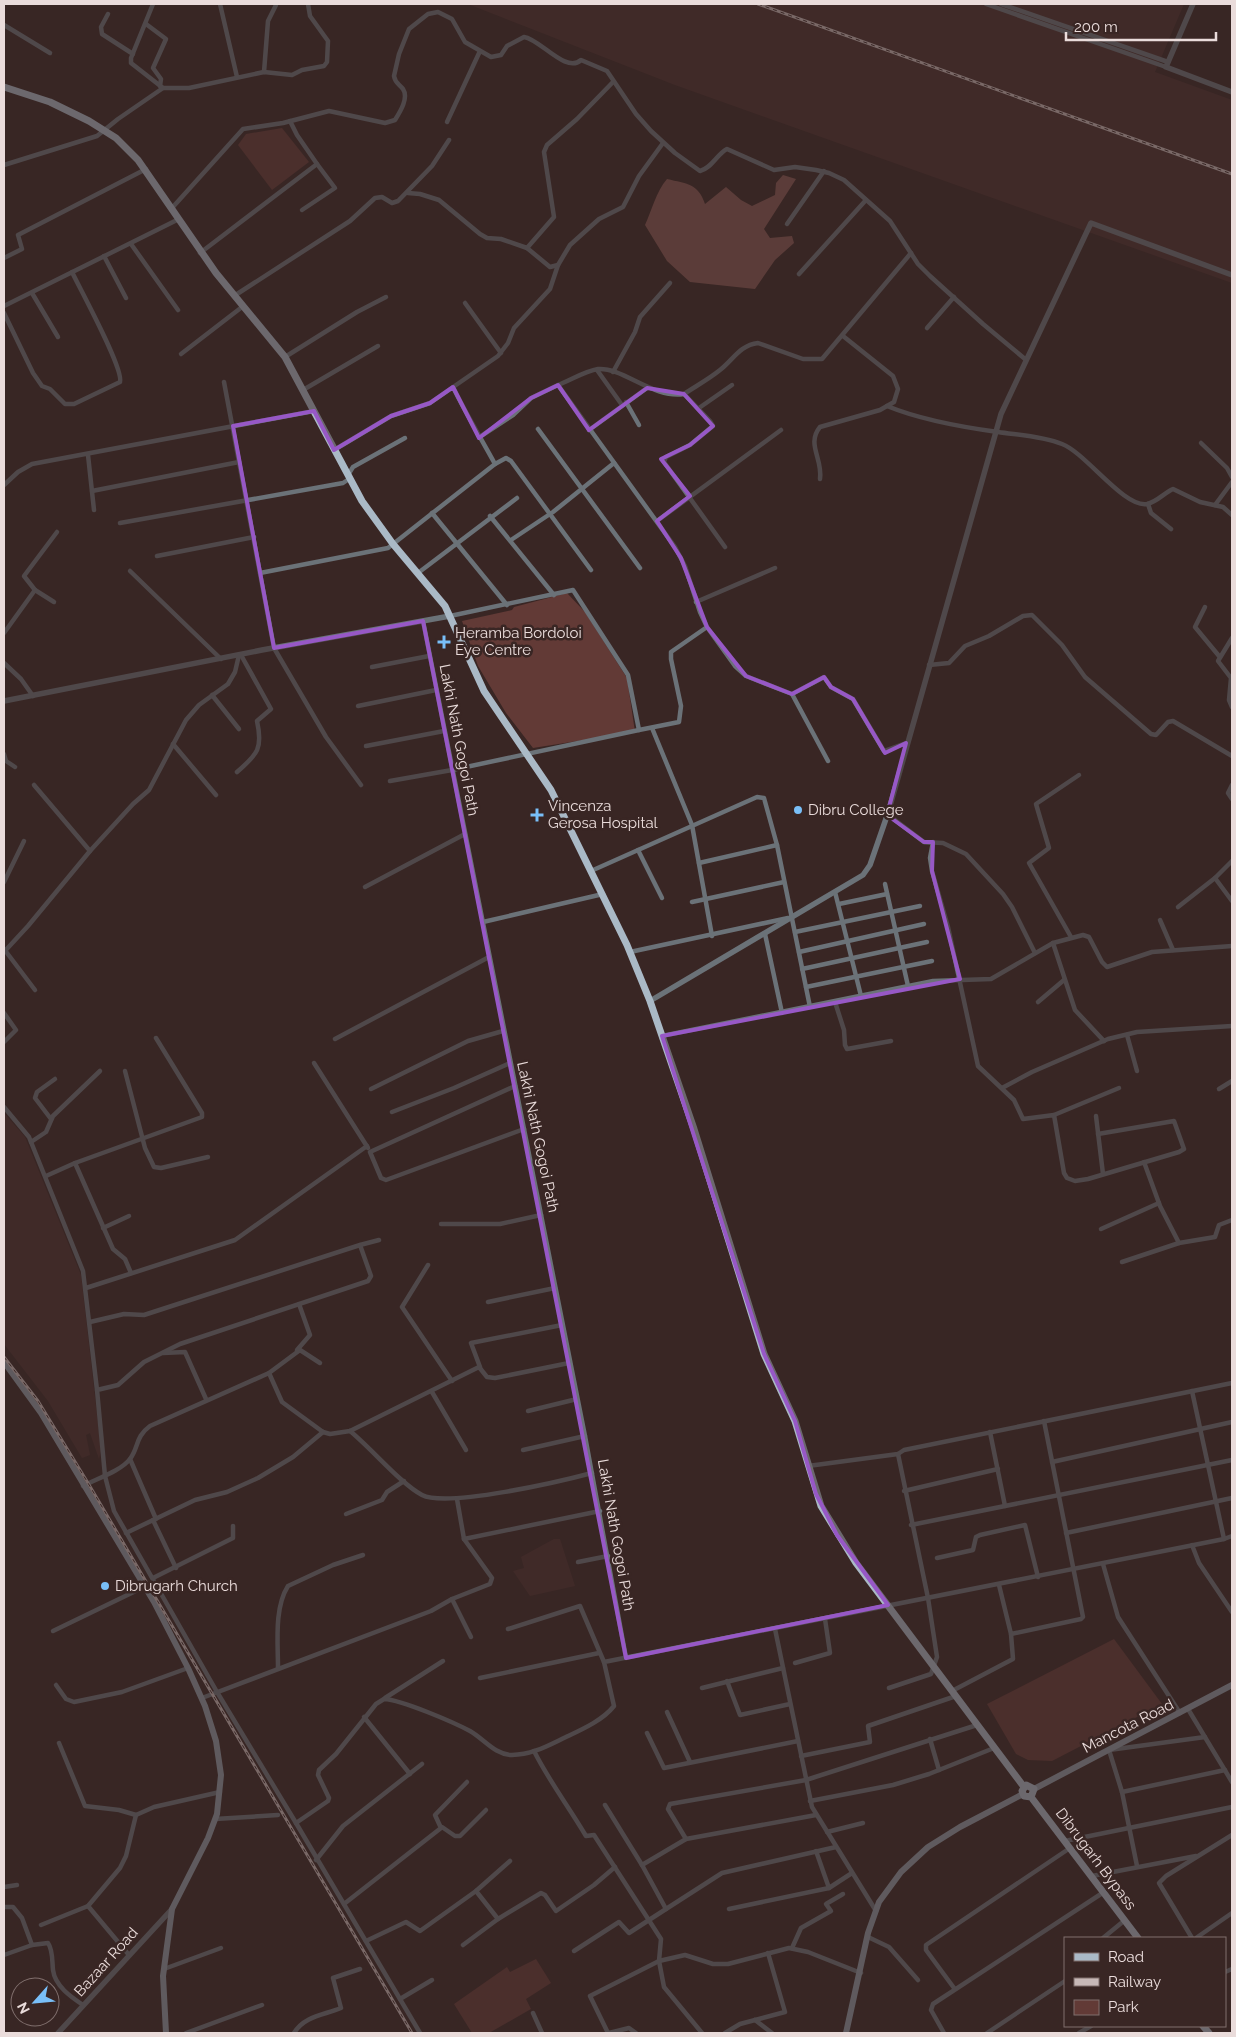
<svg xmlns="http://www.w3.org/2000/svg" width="1236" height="2037" viewBox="0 0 1236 2037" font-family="Raleway,sans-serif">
	<rect width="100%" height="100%" fill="#392624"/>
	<g fill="#4a302e">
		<polygon points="468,4 1184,4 1155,72 1232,100 1232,283 675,85"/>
		<polygon points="4,1113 25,1137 81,1275 101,1450 99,1459 90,1433 86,1435 90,1455 82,1458 48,1401 4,1344"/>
		<polygon points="554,1539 560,1539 575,1586 530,1596 513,1571 524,1568 521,1557"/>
	</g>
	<g fill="#623a36">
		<polygon points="282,128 309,162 272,190 238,145 246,134"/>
		<polygon points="567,593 585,612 627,678 635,732 533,748 506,713 478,666 462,621 512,610 514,607"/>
		<polygon points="1114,1639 1162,1704 1052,1761 1028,1760 1016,1754 987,1704"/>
		<polygon points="536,1959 551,1983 526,1999 531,2009 489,2033 472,2033 454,2004 507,1967 510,1972"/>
	</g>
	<path fill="#865853" d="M783 175 796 179 764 229 770 238 792 236 794 243 775 260 755 289 690 282 667 261 645 225C652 210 656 192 667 179 687 184 698 183 705 204L726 187 741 200 752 206 775 195 776 183Z"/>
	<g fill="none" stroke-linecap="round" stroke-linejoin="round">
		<g stroke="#6b7278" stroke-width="4.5">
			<polyline points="220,4 237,77"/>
			<polyline points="986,4 1166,67"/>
			<polyline points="1001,4 1168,62"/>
			<polyline points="108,14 101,27 102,34 133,54"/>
			<polyline points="146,24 166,39 153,68 161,79 160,86"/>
			<polyline points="4,25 50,53"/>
			<polyline points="264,72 268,21 276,5"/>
			<polyline points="163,88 189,88 264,72 292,75 302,70 324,66 327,62 328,41 310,16 308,4"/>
			<polyline points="447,122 480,51"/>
			<polyline points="4,165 97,136 118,119 163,88 131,63 131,58 153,4"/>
			<polyline points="408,193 420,194 439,200 480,234 487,238 501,239 527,248 550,267 558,265"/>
			<path d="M172 208 243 129 283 123 329 111 385 123 395 120C400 112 409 98 403 89 399 84 395 83 394 76L399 54 409 29 428 14 438 12 452 19 465 42 491 57 501 55 507 46 524 37C540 39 566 74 581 60L607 71 636 114 651 131 675 153 700 171C712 168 717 154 727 149L774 170 795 167 816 170 829 173 844 180 890 221 918 264 930 276 983 324 1025 359"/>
			<polyline points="302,210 335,188 317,164"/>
			<polyline points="787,224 824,171"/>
			<polyline points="131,244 178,310"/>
			<polyline points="527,248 554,217 544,152 547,145 577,119 613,82"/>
			<polyline points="200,253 317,164 297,135 290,121"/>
			<polyline points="104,256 126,298"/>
			<polyline points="4,258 22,249 18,235 146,169"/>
			<polyline points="799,274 866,200"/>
			<polyline points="32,293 58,337"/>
			<polyline points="234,296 350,221 375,198 382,197 392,203 398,201 432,166 449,140"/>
			<polyline points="465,303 501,353"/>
			<polyline points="4,306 179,219"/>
			<path d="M4 313 33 373 42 386 50 389 65 404H74L120 382C124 369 80 289 72 272"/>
			<polyline points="927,328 954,297"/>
			<polyline points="181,354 242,307"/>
			<polyline points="285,357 357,312 386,297"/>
			<polyline points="597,370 622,405"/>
			<polyline points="613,372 635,332 640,317 670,283"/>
			<polyline points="224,382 274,648 326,737 361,785"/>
			<path d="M558 385C571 380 585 371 598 369 623 367 653 399 684 394 696 386 709 379 720 370 733 360 740 345 758 343L803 359H822L911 253"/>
			<path d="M453 387C466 414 481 438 495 464"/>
			<polyline points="303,390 378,346"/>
			<polyline points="684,394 710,421 713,426 690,445 666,457 664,462 725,547"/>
			<polyline points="626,402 639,425"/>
			<path d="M887 406C921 420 961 427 998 432 1018 435 1042 436 1062 444 1086 453 1124 508 1147 504 1157 502 1164 493 1173 489L1200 502 1223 507 1232 515"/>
			<polyline points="699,408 732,385"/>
			<polyline points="538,429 640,568"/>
			<polyline points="589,430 647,388"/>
			<polyline points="481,436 513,415 531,398 558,385 675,547 685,566 700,612 707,627 735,666 746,676 792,694 828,761"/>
			<polyline points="1201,443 1227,468 1232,477"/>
			<polyline points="334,450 391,416 430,403 498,356 508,343 514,328 550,289 558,265 570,245 599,219 623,207 639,176 663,143"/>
			<polyline points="88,455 94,510"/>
			<polyline points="348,475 353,467 405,438"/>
			<path d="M820 479C823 459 806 444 820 427L880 410 894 402 898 389 893 376 843 336"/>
			<polyline points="4,485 18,472 32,464 314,411"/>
			<polyline points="92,491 239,462"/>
			<polyline points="1148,504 1151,513 1171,529"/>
			<polyline points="1215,505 1232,482"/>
			<polyline points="432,513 507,605"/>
			<polyline points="490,516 554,595"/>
			<polyline points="657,521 781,430"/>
			<polyline points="120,523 343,483 349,479"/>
			<polyline points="511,540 553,512 614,463"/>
			<polyline points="157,556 254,537"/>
			<polyline points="130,571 221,659"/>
			<polyline points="260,573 388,548 495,464 506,458 511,461 591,570"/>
			<polyline points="418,573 517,498"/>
			<polyline points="35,590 54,602"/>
			<polyline points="696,602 775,568"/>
			<polyline points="1205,607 1195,627 1219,656"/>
			<polyline points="423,621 585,1436 626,1658"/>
			<polyline points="4,633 35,590 24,576 57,532"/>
			<polyline points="1232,638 1218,661 1231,678 1229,700 1232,707"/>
			<polyline points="4,663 21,679 33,696"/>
			<polyline points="929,665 949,663 965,646 989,636 1023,616 1032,615 1062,645 1085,677 1151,734 1156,735 1168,722 1173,721 1232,756"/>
			<polyline points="372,667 429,656"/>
			<polyline points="792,694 824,677 831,687 853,699 884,751 906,743"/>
			<polyline points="212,695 239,729"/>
			<polyline points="358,706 436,690"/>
			<polyline points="652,728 692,825 712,936"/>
			<polyline points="639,730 679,722 681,706 671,659 671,652 707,627"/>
			<polyline points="173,744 216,795"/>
			<polyline points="366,746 444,731"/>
			<polyline points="4,754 6,761 15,767"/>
			<path d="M237 772C258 754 263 748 257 721L271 709 241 655"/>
			<polyline points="390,781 452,770 639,730 628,675 573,590 450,616"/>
			<polyline points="34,785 90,851"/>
			<polyline points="1232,785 1228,793 1232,799"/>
			<polyline points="887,814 924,842 943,843 966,854 1003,894 1012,907 1035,953"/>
			<polyline points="933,842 930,858 932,871 948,927 978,1066 1014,1100 1023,1119 1054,1115 1064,1173 1067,1178 1075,1181 1088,1179 1179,1152 1184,1149 1174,1121 1098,1134"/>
			<polyline points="638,850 662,898"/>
			<polyline points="1232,861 1215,878 1232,901"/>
			<polyline points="699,863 777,845"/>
			<polyline points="591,871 757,797 764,798 777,845 810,1007"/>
			<polyline points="4,882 24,841"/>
			<polyline points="885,884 908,986"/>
			<polyline points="365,887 465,834"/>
			<polyline points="835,892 861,996"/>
			<polyline points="692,902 784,882"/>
			<polyline points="839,904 887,894"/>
			<polyline points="1178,907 1215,878"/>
			<polyline points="1160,920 1173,950"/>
			<polyline points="483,922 603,894"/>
			<polyline points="795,932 920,906"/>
			<polyline points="765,934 782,1013"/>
			<polyline points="1071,937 1029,863 1049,848 1036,804 1079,775"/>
			<polyline points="1053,943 1075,1010 1104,1041"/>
			<polyline points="4,949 35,990"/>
			<polyline points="4,952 28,926 90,851 133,804 149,790 186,720 199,705 228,684 235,672 239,655"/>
			<polyline points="630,952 788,918"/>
			<polyline points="799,952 924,924"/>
			<polyline points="802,969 927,942"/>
			<polyline points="806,987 932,961"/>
			<polyline points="835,1002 844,1030 845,1045 847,1049 891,1041"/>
			<polyline points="1038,1002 1064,980"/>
			<polyline points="4,1013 16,1030 4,1042"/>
			<polyline points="1127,1035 1137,1071"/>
			<polyline points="662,1036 933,981 991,979 1053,943 1083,935 1089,937 1102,962 1107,967 1152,952 1232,946"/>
			<polyline points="335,1039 489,957"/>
			<polyline points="314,1063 368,1148"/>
			<polyline points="125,1071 145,1148 154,1167 161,1168 208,1157"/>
			<polyline points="515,1086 370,1152 381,1178 386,1180 524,1129"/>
			<polyline points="1002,1088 1032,1072 1108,1039 1137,1032 1232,1026"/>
			<polyline points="371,1089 468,1041 503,1031"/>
			<polyline points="1219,1089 1232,1081"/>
			<polyline points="4,1107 29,1137 83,1271 97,1390"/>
			<polyline points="392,1112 454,1088 510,1063"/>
			<polyline points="1054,1115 1119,1088"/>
			<polyline points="1096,1116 1103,1174"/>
			<polyline points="51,1119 35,1098 37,1092 55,1079"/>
			<polyline points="31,1142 46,1132 53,1116 100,1071"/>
			<polyline points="1144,1162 1160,1206 1179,1243 1215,1237 1219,1225 1232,1220"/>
			<polyline points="46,1176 75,1163"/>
			<polyline points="441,1224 500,1224 541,1215"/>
			<polyline points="103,1228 129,1216"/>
			<polyline points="1101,1229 1159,1203"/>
			<polyline points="1122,1262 1179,1243"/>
			<polyline points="428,1265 402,1307 452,1381"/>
			<polyline points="131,1273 125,1259 113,1249 75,1163 202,1117 202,1113 156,1038"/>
			<polyline points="86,1288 235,1240 367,1146"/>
			<polyline points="488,1302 555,1288"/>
			<polyline points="90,1322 124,1314 144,1315 360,1245 379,1240"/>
			<polyline points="297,1350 310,1335 299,1304"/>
			<polyline points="163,1353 185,1352 206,1399"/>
			<polyline points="480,1367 471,1343 562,1325"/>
			<polyline points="269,1373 300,1350 320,1363"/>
			<polyline points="432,1392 466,1450"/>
			<polyline points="528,1411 577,1399"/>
			<path d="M350 1431C371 1448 401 1484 422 1495 447 1508 562 1481 592 1473"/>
			<polyline points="990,1432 1005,1506"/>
			<polyline points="523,1450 585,1436"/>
			<polyline points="130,1459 156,1519"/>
			<polyline points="1052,1462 1232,1422"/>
			<polyline points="808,1466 898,1454 904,1450 1232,1383"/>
			<path d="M83 1486C96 1479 121 1471 130 1459 139 1447 135 1437 150 1426L269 1373 282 1402 323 1432 330 1434 350 1431 479 1367 487 1377 495 1378 569 1363"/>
			<polyline points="904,1491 998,1469"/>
			<polyline points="457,1499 464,1539"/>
			<polyline points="346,1514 382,1500 387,1492 404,1481"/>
			<polyline points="153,1520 176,1568"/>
			<polyline points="911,1525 1232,1460"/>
			<polyline points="126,1533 195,1500 227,1492 258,1478 293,1457 323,1432"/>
			<polyline points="1066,1533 1232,1498"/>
			<polyline points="1224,1539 1232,1536"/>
			<polyline points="1192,1545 1199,1563 1232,1612"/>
			<polyline points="937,1558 973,1550 976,1537 980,1535 1025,1525 1038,1577"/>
			<polyline points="578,1562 608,1556"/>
			<polyline points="1103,1564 1118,1617 1180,1713"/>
			<polyline points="153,1578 233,1538 233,1526"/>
			<polyline points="999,1585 1011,1634 1081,1619 1083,1617 1044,1421"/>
			<polyline points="452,1599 471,1637"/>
			<polyline points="508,1629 580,1606 604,1662"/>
			<polyline points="775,1629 812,1807 876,1911"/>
			<polyline points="53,1631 144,1587"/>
			<polyline points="795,1663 830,1653 825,1619"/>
			<path d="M278 1668C278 1643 274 1608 288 1586L333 1565 363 1555"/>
			<polyline points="480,1678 599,1653"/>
			<polyline points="727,1681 740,1715 790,1704"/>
			<polyline points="56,1685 66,1699 74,1702 122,1692 188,1668"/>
			<polyline points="702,1688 783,1668"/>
			<polyline points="889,1688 931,1674 937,1657 928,1598 898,1454"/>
			<polyline points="952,1691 1013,1659 1011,1634"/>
			<polyline points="202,1698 431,1611 452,1599 490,1584 492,1578 464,1539 600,1511"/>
			<polyline points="385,1698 443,1661"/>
			<polyline points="1188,1709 1232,1782"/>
			<polyline points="667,1712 690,1762"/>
			<polyline points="364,1717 410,1774"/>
			<polyline points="647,1733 664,1768 798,1741"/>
			<polyline points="930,1739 939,1770"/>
			<path d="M534 1751C549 1781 569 1807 586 1836L594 1835 661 1939 659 1961 664 1987 702 2033"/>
			<polyline points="801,1756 870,1742 868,1726 956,1696"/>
			<polyline points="1122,1792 1225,1770"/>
			<polyline points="810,1801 893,1785 929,1774 994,1748"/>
			<polyline points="605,1805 642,1865 666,1909 722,1873 836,1847"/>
			<polyline points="136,1815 154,1807 220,1792"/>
			<polyline points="215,1819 278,1815"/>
			<polyline points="296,1823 217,1692 114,1511 105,1476 97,1390 118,1385 144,1362 180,1344 368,1281 371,1276 360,1245"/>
			<polyline points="442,1827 455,1836 460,1836 486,1810"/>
			<polyline points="827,1832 863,1823"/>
			<polyline points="686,1839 668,1809 670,1804 806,1780 977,1725"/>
			<polyline points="1065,1841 1232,1807"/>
			<polyline points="816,1851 829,1888"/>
			<polyline points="316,1860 343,1826 422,1764"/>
			<polyline points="642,1865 686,1839 816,1815"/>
			<polyline points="1137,1866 1122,1792 1109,1750 1205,1737"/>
			<polyline points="1092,1876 1196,1856"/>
			<polyline points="4,1887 17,1885"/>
			<polyline points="476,1891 498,1919"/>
			<polyline points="344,1904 441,1828 435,1815 467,1782"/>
			<polyline points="88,1906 129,1955"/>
			<polyline points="4,1907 13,1907 22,1918 32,1945"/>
			<polyline points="729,1909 829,1888 852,1873"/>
			<polyline points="41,1925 88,1906 120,1868 126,1856 136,1815 119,1810 85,1806 59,1743"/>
			<polyline points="868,1937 889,1947 918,1980"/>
			<polyline points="1103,1938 1125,1920"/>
			<polyline points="1192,1938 1159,1883 1166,1876 1232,1835"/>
			<polyline points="1196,1938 1232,1913"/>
			<polyline points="366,1941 406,1922 420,1931 476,1891 510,1861"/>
			<polyline points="463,1945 498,1919 541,1893 545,1895 556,1911 594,1885 615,1867"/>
			<polyline points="792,1948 801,1928 831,1911 826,1904 843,1894"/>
			<polyline points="574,1951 619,1922 629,1933 666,1909"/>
			<path d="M4 1955 32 1945 48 1943C53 1950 52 1961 53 1970 55 1986 71 1997 83 2005"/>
			<polyline points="164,1969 221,1948"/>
			<polyline points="1225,1972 1232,1969"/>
			<polyline points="954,1988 926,1950 926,1945 1070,1848"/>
			<polyline points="400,1999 432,1980"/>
			<polyline points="533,2013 542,2033"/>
			<polyline points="755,2020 772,2033"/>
			<polyline points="186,2033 262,2005"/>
			<path d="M294 2033C304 2016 324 2015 341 2008L333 1978 360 1969"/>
			<path d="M420 2033 296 1823 328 1801 329 1798 318 1775 319 1770 336 1754 376 1704 384 1699C402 1700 453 1722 470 1731 484 1739 495 1755 512 1755 532 1755 549 1745 566 1737 583 1729 603 1720 614 1706L604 1662 1224 1539 1192 1391"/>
			<polyline points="608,2033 590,1996 659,1961 685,1955 713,1964 728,1964 789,1948 808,1952 861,1973"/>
			<polyline points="609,2033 629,2028 636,2033"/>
			<polyline points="725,2033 740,2024 785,2012 768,1953"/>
			<polyline points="944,2033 931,2010 933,2004 1104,1892"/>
			<polyline points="987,2033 1065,1981"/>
			<polyline points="1079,2033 1091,2026"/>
		</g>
		<g stroke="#6b7278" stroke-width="5.5">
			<polyline points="1193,4 1166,67 1232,92"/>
			<polyline points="4,701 262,650 450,616"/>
			<polyline points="650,1001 863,875 870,865 888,813 1001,414 1091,223 1232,275"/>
			<polyline points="58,2033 172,1909"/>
		</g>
		<g stroke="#8e9aa4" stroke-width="6">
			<polyline points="4,1362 41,1413 154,1602 188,1668 205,1706 216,1741 221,1775 217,1814 208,1838 172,1909 163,1976 166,2033"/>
			<polyline points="1034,1789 1232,1685"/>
			<polyline points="846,2033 868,1933 879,1902 901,1872 928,1847 960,1827 1023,1794"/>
		</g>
		<g stroke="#aab9c6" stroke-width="7">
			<polyline points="4,87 50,102 89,121 116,138 138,160 216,273 285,357 362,501 393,544 445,606 484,691 551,790 627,945 650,1001 694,1129 764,1354 795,1421 821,1506 856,1563 1024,1787"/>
			<polyline points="1031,1797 1034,1789 1026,1785 1022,1791 1024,1796 1031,1797 1138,1938"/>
			<polyline points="1203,2026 1209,2033"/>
		</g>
		<g stroke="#c7b8b7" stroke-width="3">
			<g id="rail">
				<polyline points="758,4 1232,174"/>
				<polyline points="4,1357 38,1401 88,1483 412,2033"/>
			</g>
		</g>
		<use href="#rail" stroke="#392624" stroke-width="1" stroke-dasharray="4" stroke-linecap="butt"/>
	</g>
	<path d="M0 0H1236V2037H0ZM558 385 589 430 647 388 684 394 713 426 690 445 661 459 690 496 657 521 681 558 707 627 746 676 792 694 824 677 831 687 853 699 885 753 906 743 887 815 924 842H933L932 871 960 979 662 1036 764 1354 795 1421 816 1494 837 1535 888 1605 626 1658 423 621 274 648 233 426 314 411 334 450 391 416 430 403 453 387 479 438 531 398Z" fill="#392624" fill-opacity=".55" fill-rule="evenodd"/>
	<path fill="none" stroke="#9758c6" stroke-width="4" stroke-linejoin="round" d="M558 385 589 430 647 388 684 394 713 426 690 445 661 459 690 496 657 521 681 558 707 627 746 676 792 694 824 677 831 687 853 699 885 753 906 743 887 815 924 842H933L932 871 960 979 662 1036 764 1354 795 1421 816 1494 837 1535 888 1605 626 1658 423 621 274 648 233 426 314 411 334 450 391 416 430 403 453 387 479 438 531 398Z"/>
	<g fill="#79bff8" stroke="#392624" stroke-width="2">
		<path d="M441.5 634.5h5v5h5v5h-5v5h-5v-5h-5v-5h5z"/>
		<circle cx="798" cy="810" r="5"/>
		<path d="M534.5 807.5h5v5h5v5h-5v5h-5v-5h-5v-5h5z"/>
		<circle cx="105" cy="1586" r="5"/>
	</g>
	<g text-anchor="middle" stroke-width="5" stroke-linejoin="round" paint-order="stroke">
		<g font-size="15" fill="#eadcdb" stroke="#392624" text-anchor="start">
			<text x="455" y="638">Heramba Bordoloi<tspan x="455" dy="17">Eye Centre</tspan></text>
			<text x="548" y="811">Vincenza<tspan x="548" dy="17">Gerosa Hospital</tspan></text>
			<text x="808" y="815">Dibru College</text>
			<text x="115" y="1591">Dibrugarh Church</text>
		</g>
		<g font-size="15" fill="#eadcdb" stroke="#392624">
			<text transform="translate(459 740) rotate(79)" y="5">Lakhi Nath Gogoi Path</text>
			<text transform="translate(538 1137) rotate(78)" y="5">Lakhi Nath Gogoi Path</text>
			<text transform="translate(616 1535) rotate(80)" y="5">Lakhi Nath Gogoi Path</text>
			<text transform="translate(1128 1726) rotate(-27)" y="5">Mancota Road</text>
			<text transform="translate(1096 1859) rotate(53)" y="5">Dibrugarh Bypass</text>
			<text transform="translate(106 1962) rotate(-48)" y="5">Bazaar Road</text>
		</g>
	</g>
	<rect width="1236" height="2037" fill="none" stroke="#eadcdb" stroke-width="10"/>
	<rect x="1064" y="1937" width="162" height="90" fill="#392624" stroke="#806f6d"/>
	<rect x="1074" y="1953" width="25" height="8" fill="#aab9c6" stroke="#806f6d"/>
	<text x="1108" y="1962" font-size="15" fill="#eadcdb">Road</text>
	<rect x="1074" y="1978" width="25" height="8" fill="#c7b8b7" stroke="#806f6d"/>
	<text x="1108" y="1987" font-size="15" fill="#eadcdb">Railway</text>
	<rect x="1074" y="2000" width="25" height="15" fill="#623a36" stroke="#806f6d"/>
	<text x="1108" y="2012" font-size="15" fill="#eadcdb">Park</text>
	<g transform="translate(35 2002) rotate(243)"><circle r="24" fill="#392624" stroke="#806f6d"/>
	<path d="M0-4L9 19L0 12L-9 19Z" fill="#79bff8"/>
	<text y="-8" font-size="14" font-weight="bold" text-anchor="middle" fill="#eadcdb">N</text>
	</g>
	<path d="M1066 32v8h150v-8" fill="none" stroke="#eadcdb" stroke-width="2.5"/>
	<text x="1074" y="32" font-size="15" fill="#eadcdb" stroke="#392624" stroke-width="4" paint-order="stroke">200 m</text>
</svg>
